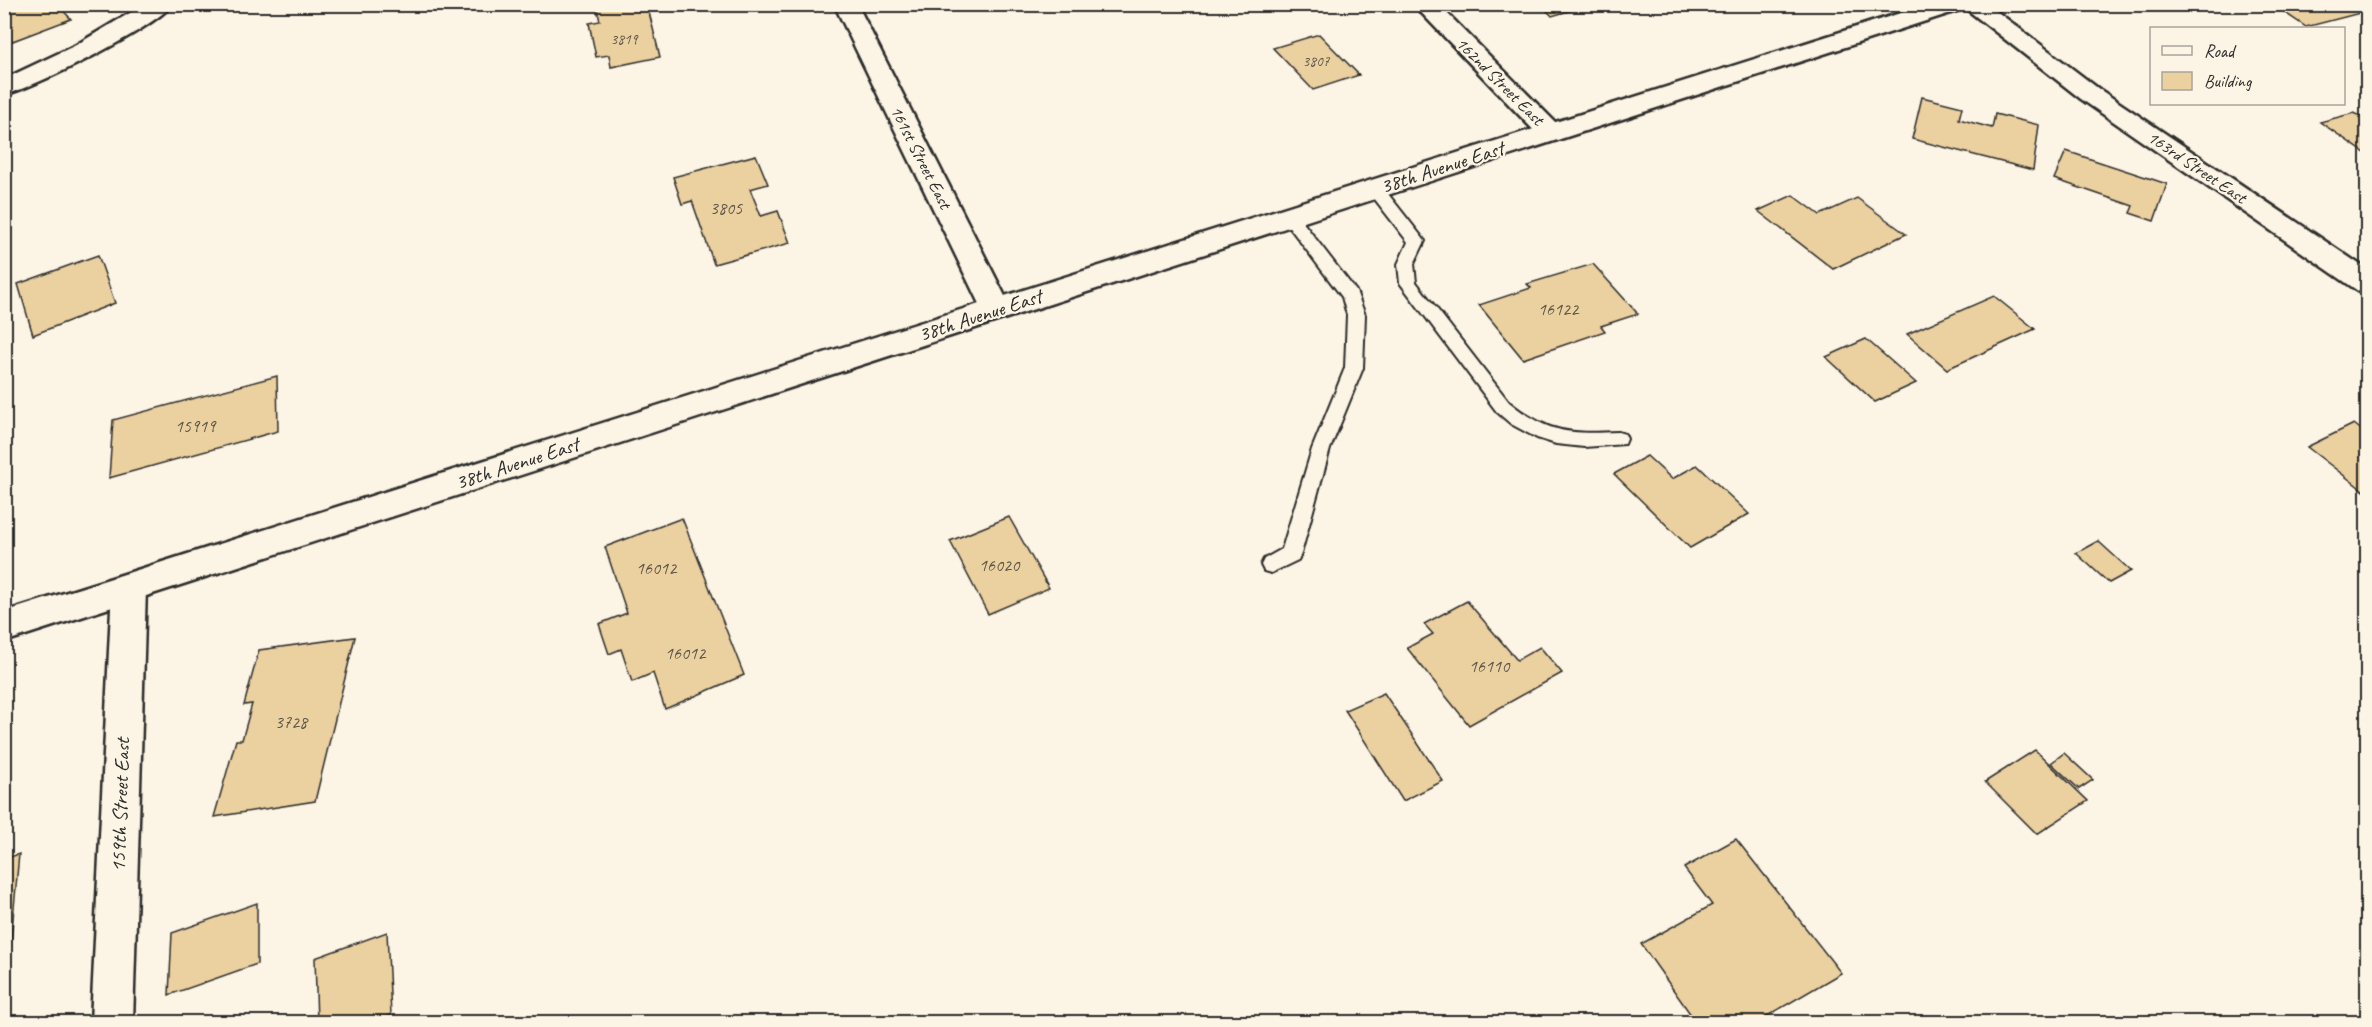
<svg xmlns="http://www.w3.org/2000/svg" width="2372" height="1027" viewBox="0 0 2372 1027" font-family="Caveat,sans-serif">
	<rect width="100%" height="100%" fill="#fcf5e5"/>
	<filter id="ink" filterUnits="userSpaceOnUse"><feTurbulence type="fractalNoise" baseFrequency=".0167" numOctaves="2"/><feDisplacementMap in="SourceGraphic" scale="12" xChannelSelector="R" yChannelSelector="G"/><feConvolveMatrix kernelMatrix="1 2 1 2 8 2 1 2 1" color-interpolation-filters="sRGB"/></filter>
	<g filter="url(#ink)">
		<g fill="#ebd0a0" stroke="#2b2b2b" stroke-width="1.5">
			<polygon points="24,4 57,4 71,19 10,42 4,35 4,12"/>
			<polygon points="596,4 647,4 660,57 611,67 609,55 596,57 589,23 600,21"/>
			<polygon points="1540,4 1593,4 1552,16"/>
			<polygon points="2272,4 2368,4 2368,11 2306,27"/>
			<polygon points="1319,34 1359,75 1313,90 1273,48"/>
			<polygon points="1922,97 1962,107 1959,119 1992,128 1995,114 2039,125 2033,170 1912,139"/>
			<polygon points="2354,113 2368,119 2368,155 2320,122"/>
			<polygon points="2066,151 2167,184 2154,221 2130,213 2133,206 2054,179"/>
			<polygon points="756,155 768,184 750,189 761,216 778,211 790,243 714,264 692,201 682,204 673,177"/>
			<polygon points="1793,195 1820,215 1857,198 1906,234 1833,269 1758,211"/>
			<polygon points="98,255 115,303 33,335 18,284"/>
			<polygon points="1593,264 1638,314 1601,326 1605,331 1523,359 1479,305 1531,288 1527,284"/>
			<polygon points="1994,296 2035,329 1947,369 1907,334"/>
			<polygon points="1866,339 1916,383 1875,402 1826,357"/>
			<polygon points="277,376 278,431 109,478 113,420"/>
			<polygon points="2354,424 2368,435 2368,494 2307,447"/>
			<polygon points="1647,456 1672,479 1697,465 1749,514 1690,548 1614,474"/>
			<polygon points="1009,517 1049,588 988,614 950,541"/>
			<polygon points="682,518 744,675 665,709 653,673 632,682 621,649 609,654 599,624 627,613 605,547"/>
			<polygon points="2098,541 2131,571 2109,583 2076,553"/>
			<polygon points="1467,601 1517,660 1540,647 1562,673 1469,725 1407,648 1433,634 1424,624"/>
			<polygon points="355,637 315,801 214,817 236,740 242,740 252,704 244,705 259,650"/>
			<polygon points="1384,693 1443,781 1403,801 1345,710"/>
			<polygon points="2035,750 2088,801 2037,834 1985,782"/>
			<polygon points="2064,753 2093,780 2079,789 2051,763"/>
			<polygon points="1736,839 1841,973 1757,1022 1696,1022 1641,944 1712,905 1684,868"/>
			<polygon points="19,854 4,1016 4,859"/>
			<polygon points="257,903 257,964 169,995 172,933"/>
			<polygon points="387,932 391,1015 371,1022 317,1022 315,958"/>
		</g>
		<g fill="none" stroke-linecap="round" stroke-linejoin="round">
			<g stroke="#2b2b2b" stroke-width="4">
				<g id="lane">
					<path d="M1375 184 1381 185 1425 241 1414 264 1416 282 1509 402C1549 434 1569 434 1618 432L1625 434 1627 439 1625 444 1584 447 1556 444 1537 438 1511 424 1497 412 1400 283 1398 264 1408 242 1367 189Z"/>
					<polygon points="1289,211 1295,212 1356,291 1365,315 1363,368 1330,449 1301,554 1298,560 1271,573 1264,571 1261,565 1264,559 1282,549 1312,449 1345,368 1347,315 1342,297 1281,216 1283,212"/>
				</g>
			</g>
			<g stroke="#2b2b2b" stroke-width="5">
				<g id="street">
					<path d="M145 4H172C157 27 34 88 4 95V79L76 45Z"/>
					<polygon points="834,4 857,4 1012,310 1007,317 997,320 987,317 982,310"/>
					<polygon points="1413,4 1438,4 1560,127 1564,133 1560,139 1551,141 1542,139"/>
					<polygon points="1960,4 1987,4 2099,89 2368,270 2368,294 2358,291 2081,99"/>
					<polygon points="129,574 141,578 146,588 133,1022 91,1022 112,588 117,578"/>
				</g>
			</g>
			<g stroke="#2b2b2b" stroke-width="5">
				<polygon id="secondary" points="1929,4 1966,4 1963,9 4,642 4,612"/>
			</g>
			<use href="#lane" fill="#fcf5e5" fill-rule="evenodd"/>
			<use href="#street" fill="#fcf5e5" fill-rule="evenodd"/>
			<use href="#secondary" fill="#fcf5e5" fill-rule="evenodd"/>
		</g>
	</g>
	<g text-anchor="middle" stroke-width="4.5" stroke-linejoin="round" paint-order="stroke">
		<g font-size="15" fill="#5b5448">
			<text x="624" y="44">3819</text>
			<text x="1316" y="66">3807</text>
		</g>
		<g font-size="18" fill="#2b2b2b" stroke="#fcf5e5">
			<text transform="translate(1500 81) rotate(45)" y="6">162nd Street East</text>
			<text transform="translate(921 157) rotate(63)" y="6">161st Street East</text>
			<text transform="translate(2197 167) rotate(34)" y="6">163rd Street East</text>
		</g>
		<g font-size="18" fill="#5b5448">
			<text x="726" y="214">3805</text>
			<text x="1558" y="315">16122</text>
			<text x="195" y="432">15919</text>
			<text x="999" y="571">16020</text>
			<text x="656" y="574">16012</text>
			<text x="685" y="659">16012</text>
			<text x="1489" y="672">16110</text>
			<text x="291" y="728">3728</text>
		</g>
		<g font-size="21" fill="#2b2b2b" stroke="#fcf5e5">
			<text transform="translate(1442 167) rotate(-18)" y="7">38th Avenue East</text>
			<text transform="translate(980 315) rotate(-18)" y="7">38th Avenue East</text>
			<text transform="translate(517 463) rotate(-18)" y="7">38th Avenue East</text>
			<text transform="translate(120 805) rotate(-88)" y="7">159th Street East</text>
		</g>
	</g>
	<rect width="2372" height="1027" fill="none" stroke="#fcf5e5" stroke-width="24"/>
	<rect x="12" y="12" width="2348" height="1003" fill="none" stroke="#2b2b2b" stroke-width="2" filter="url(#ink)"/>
	<rect x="2150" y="27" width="195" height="78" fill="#fcf5e5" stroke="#a8a49b" stroke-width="1.5"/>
	<rect x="2162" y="46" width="30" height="9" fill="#fcf5e5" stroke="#a8a49b" stroke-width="1.5"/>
	<text x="2204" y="57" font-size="18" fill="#2b2b2b">Road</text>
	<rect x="2162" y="72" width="30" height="18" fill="#ebd0a0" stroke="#a8a49b" stroke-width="1.5"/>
	<text x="2204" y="87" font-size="18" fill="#2b2b2b">Building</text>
</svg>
